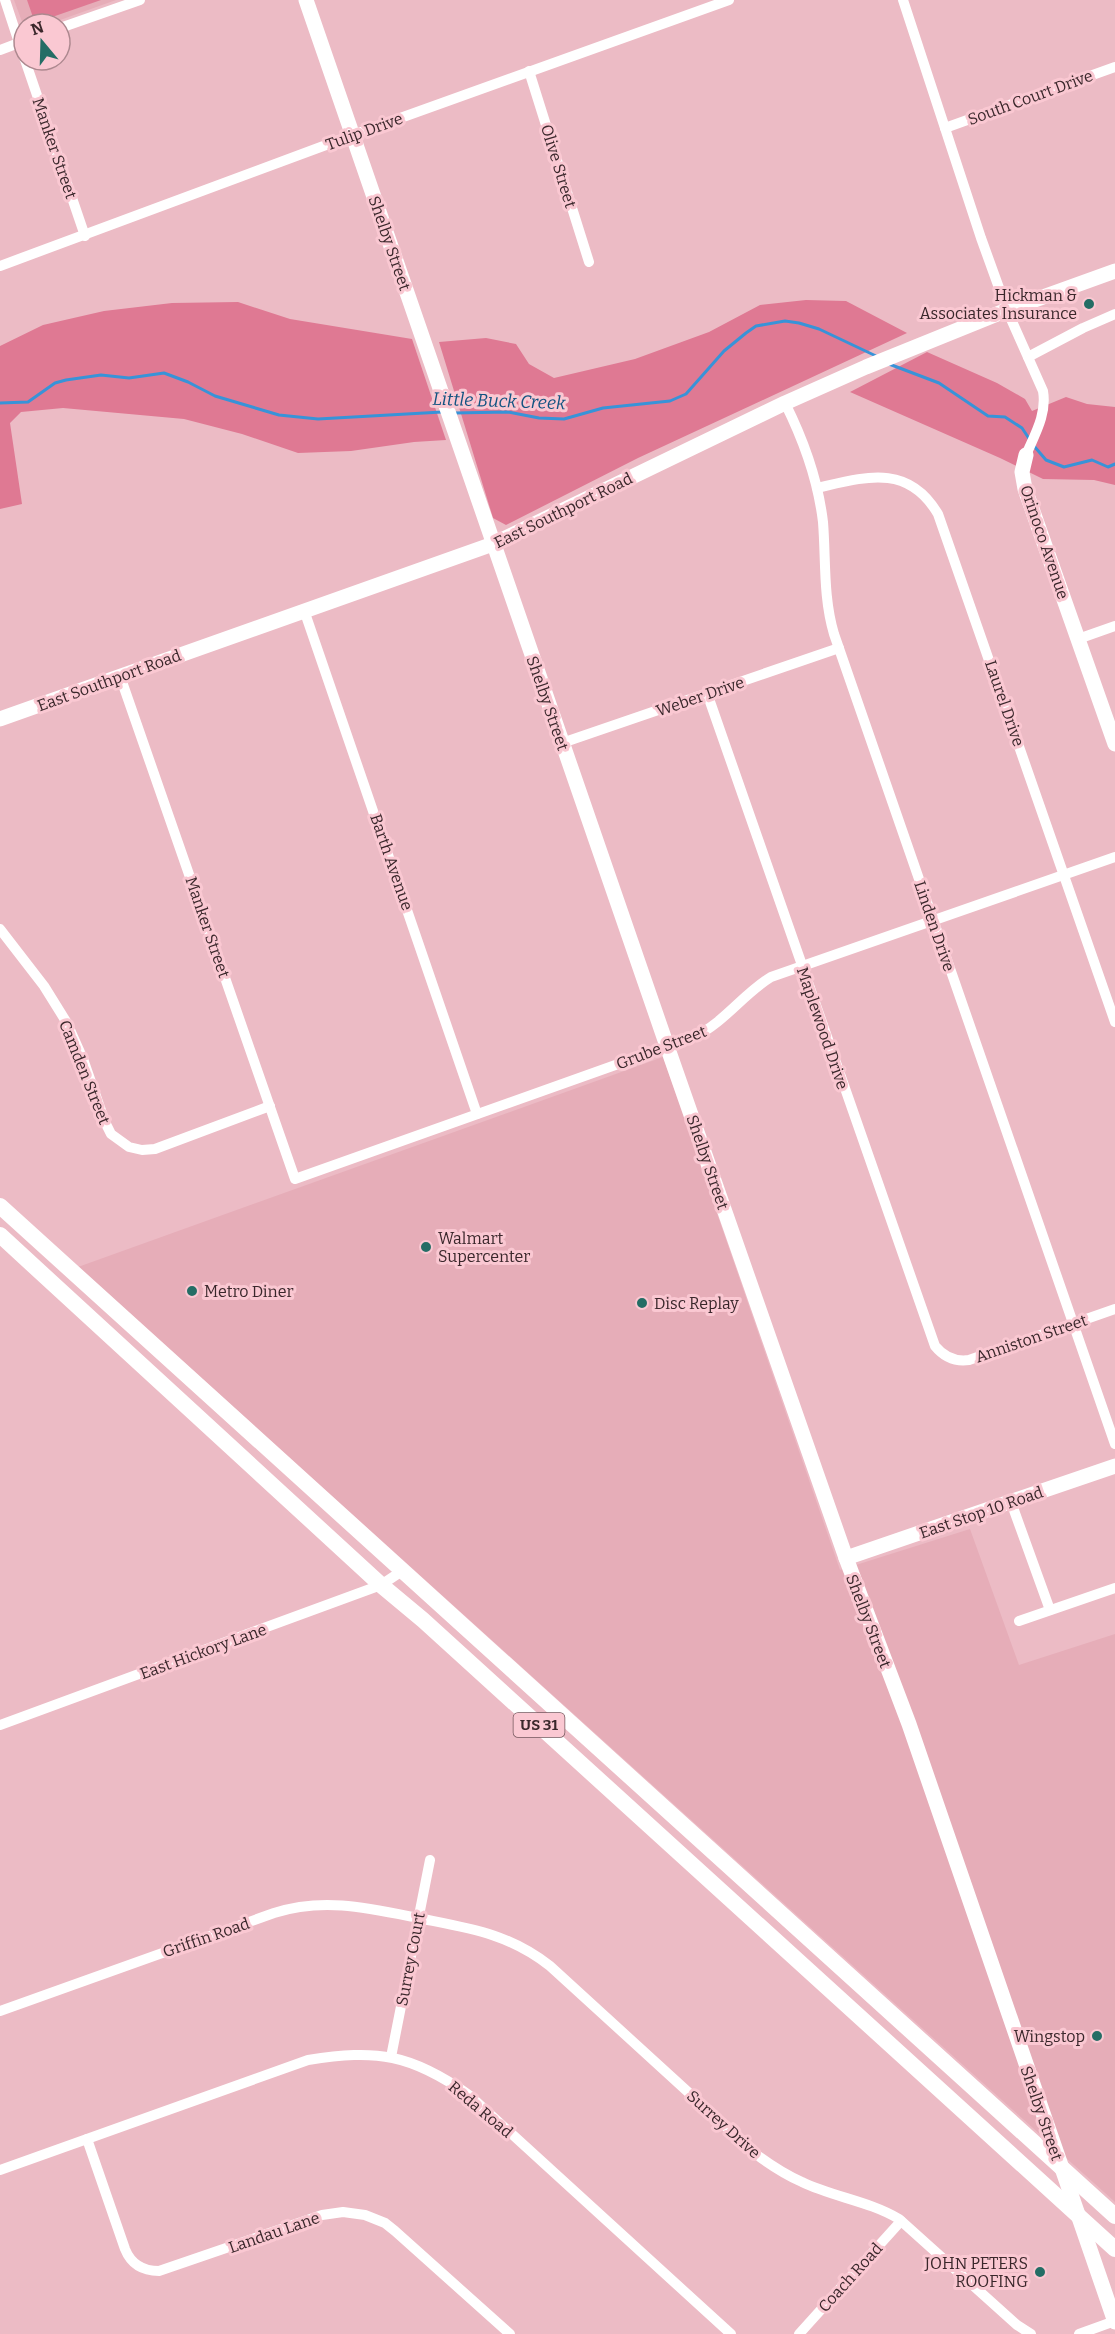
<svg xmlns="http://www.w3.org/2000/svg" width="1115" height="2334" viewBox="0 0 1115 2334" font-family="Bitter,serif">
	<rect width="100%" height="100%" fill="#ecbbc5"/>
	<g fill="#e6adb8">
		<polygon points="14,0 116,0 49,24 24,24 24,27"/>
		<polygon points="663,1057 840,1570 970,1529 1019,1665 1115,1634 1115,2202 78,1267"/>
	</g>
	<g fill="#df7993">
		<polygon points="27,0 101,0 35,23"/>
		<polygon points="806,300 846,301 907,333 638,458 506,525 493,518 439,342 486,338 516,344 529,364 554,378 635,359 709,332 760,305"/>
		<polygon points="238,302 290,319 412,339 446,440 414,442 351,451 298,453 242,434 184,419 63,408 21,412 10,423 22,504 0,509 0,346 43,325 104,311 172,303"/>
		<polygon points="927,352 997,383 1025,399 1032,411 1066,397 1087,404 1115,407 1115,485 1094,480 1043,479 1000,458 850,392"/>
	</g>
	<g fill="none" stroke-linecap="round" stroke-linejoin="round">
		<g stroke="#3893d8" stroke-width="3">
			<polyline points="889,364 939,383 988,416 1005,417 1022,428 1030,440"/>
			<polyline points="0,403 28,402 55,383 66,380 101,375 129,378 164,373 188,382 215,396 279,415 318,419 442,412"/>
			<polyline points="454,413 508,412 539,418 564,419 603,408 670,401 686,394 724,351 746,333 756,326 785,321 799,323 819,329 876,356"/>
			<polyline points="1034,446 1046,460 1064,467 1092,460 1108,467 1115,464"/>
		</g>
		<g stroke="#fff" stroke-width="10">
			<polyline points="5,0 24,58"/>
			<path d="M903 0 981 238 1007 310 1043 391C1047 414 1035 434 1026 455"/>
			<polyline points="60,28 140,0"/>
			<polyline points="0,50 24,41"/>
			<polyline points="25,60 85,236"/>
			<polyline points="529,71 589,262"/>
			<polyline points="945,128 1115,67"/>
			<polyline points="0,266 353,135 729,0"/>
			<polyline points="1028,357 1083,328 1115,314"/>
			<path d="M785 403C804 441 818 480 823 522 826 560 823 597 834 634L1115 1444"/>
			<path d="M817 488C865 477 908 463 938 514L1115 1022"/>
			<polyline points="304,610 477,1114"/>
			<polyline points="1078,639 1115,626"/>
			<path d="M120 676 295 1179 694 1037C725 1022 743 994 771 977L1115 857"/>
			<path d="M707 693 935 1346C944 1357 955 1362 969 1360L1115 1309"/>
			<polyline points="562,743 839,648"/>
			<polyline points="0,929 44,986 67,1023 83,1059 105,1122 111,1134 129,1147 142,1150 155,1149 270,1106"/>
			<polyline points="1011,1502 1050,1610"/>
			<polyline points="1019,1621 1115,1588"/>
			<polyline points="0,1725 381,1585 402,1571"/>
			<path d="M0 2011 274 1913C323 1897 369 1908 418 1918 468 1928 508 1933 550 1966L757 2155C772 2166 786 2175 802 2182 833 2197 869 2201 899 2219L1017 2325 1031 2334"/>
			<polyline points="391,2057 430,1860"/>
			<path d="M87 2139 125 2249C131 2264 143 2271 159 2271L322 2215 343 2212 365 2215 385 2223 395 2231 510 2334"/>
			<path d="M0 2170 308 2060C377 2049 411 2054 469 2095L731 2334"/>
			<polyline points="799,2334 901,2221"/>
			<polyline points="1079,2334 1115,2321"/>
		</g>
		<g stroke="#fff" stroke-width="15">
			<polyline points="306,0 667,1046 846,1558 909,1724 1115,2322"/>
			<polyline points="1026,455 1022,472 1025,489 1115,744"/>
			<polyline points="0,719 493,544 785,403 866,367 1007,310 1115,271"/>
			<polyline points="846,1558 1115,1466"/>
		</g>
		<g stroke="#fff" stroke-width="16">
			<polyline points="0,1206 1115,2216"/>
			<polyline points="0,1235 381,1585 423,1620 1115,2249"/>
		</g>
	</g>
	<g fill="#246d65" stroke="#fac8d2" stroke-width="2">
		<circle cx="1089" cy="304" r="6"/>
		<circle cx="426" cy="1247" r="6"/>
		<circle cx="192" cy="1291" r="6"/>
		<circle cx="642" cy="1303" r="6"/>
		<circle cx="1097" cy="2036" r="6"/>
		<circle cx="1040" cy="2272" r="6"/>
	</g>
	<g text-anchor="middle" stroke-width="6" stroke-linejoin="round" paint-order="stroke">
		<rect fill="#fac8d2" stroke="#74575d" stroke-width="1.5" x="513.5" y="1713" width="51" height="24" rx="4.5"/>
		<g font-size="15" font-weight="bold" fill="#3a272b">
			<text x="539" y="1730">US 31</text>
		</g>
		<g font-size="16" fill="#3a272b" stroke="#fac8d2">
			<text transform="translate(1030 97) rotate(-20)" y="6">South Court Drive</text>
			<text transform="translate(364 131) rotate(-20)" y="6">Tulip Drive</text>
			<text transform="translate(55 148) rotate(71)" y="6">Manker Street</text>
			<text transform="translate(559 166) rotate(73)" y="6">Olive Street</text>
			<text transform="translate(390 243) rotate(71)" y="6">Shelby Street</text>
			<text transform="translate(563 510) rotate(-26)" y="6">East Southport Road</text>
			<text transform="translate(1045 542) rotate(71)" y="6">Orinoco Avenue</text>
			<text transform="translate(109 680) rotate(-20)" y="6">East Southport Road</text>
			<text transform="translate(700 696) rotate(-19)" y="6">Weber Drive</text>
			<text transform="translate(548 703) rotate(71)" y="6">Shelby Street</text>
			<text transform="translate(1005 703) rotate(71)" y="6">Laurel Drive</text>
			<text transform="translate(392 862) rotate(71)" y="6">Barth Avenue</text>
			<text transform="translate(935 926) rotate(71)" y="6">Linden Drive</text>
			<text transform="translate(208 927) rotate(71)" y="6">Manker Street</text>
			<text transform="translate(823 1028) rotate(71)" y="6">Maplewood Drive</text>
			<text transform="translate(661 1047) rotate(-21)" y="6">Grube Street</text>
			<text transform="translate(85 1072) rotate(68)" y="6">Camden Street</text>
			<text transform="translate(708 1162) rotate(71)" y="6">Shelby Street</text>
			<text transform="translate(1031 1338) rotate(-19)" y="6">Anniston Street</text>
			<text transform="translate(981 1512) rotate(-19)" y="6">East Stop 10 Road</text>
			<text transform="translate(869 1621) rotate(69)" y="6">Shelby Street</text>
			<text transform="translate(203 1651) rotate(-20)" y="6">East Hickory Lane</text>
			<text transform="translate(206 1937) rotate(-19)" y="6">Griffin Road</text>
			<text transform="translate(410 1959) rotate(-79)" y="6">Surrey Court</text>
			<text transform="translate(481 2109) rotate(40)" y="6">Reda Road</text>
			<text transform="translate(1042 2113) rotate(71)" y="6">Shelby Street</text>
			<text transform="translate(724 2124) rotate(42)" y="6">Surrey Drive</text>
			<text transform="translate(274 2232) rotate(-19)" y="6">Landau Lane</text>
			<text transform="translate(850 2277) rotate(-48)" y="6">Coach Road</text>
		</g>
		<g font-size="16" fill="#3a272b" stroke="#fac8d2" text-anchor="end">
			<text x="1077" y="301">Hickman &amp;<tspan x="1077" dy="18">Associates Insurance</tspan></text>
			<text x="438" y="1244" text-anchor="start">Walmart<tspan x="438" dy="18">Supercenter</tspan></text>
			<text x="204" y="1297" text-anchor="start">Metro Diner</text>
			<text x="654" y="1309" text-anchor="start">Disc Replay</text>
			<text x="1085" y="2042">Wingstop</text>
			<text x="1028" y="2269">JOHN PETERS<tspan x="1028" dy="18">ROOFING</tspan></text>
		</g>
		<g font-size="18" font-style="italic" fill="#125381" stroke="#fac8d2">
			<text transform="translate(499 401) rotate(2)" y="6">Little Buck Creek</text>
		</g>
	</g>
	<g transform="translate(42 42) rotate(341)"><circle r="28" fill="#fac8d2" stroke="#ad888f" stroke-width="1.5"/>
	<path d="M0-4.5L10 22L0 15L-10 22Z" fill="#246d65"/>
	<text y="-9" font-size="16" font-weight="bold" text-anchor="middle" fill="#3a272b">N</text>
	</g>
</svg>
